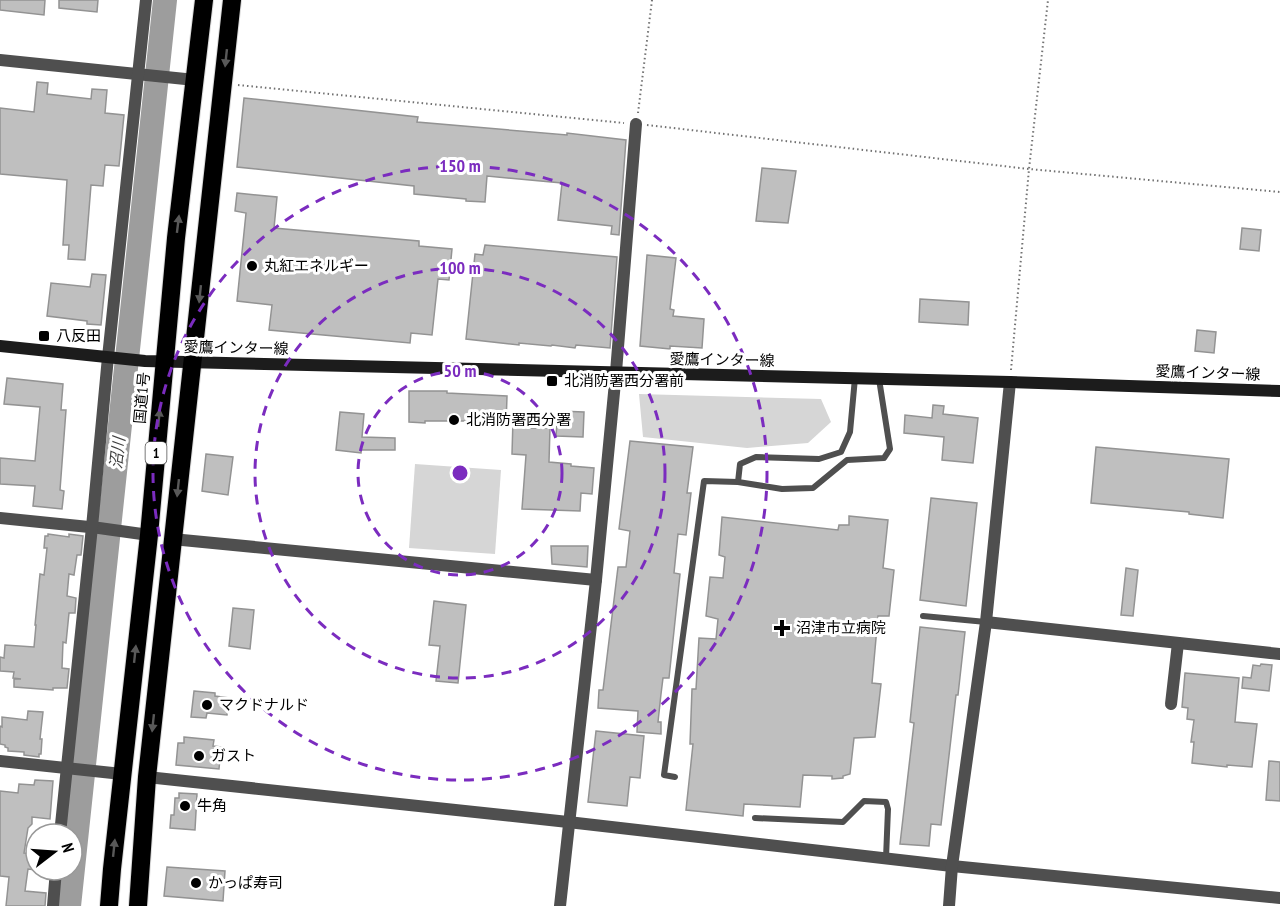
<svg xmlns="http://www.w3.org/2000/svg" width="1280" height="906" viewBox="0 0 1280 906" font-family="'PT Sans Narrow','Noto Sans JP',sans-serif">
	<rect width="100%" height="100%" fill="#fff"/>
	<g fill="#d6d6d6">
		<polygon points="639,394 821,399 831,422 808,443 747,448 643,437"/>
		<polygon points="415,464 501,470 495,554 409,548"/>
	</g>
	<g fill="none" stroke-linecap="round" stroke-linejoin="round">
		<polyline stroke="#9d9d9d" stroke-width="24" points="69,906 165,0"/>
	</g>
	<g fill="#bfbfbf" stroke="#939393" stroke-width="1.5">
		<polygon points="0,0 45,0 44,15 0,10"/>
		<polygon points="59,0 98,0 97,12 59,8"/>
		<polygon points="37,82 48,83 47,94 91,99 92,89 107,90 105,113 124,115 119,166 105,165 103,186 91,185 85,260 68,259 69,245 63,245 67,180 0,174 0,108 34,112"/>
		<polygon points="244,98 418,117 417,122 567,135 567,133 626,140 619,235 611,234 612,226 558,220 562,183 487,176 485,202 466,201 466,199 414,194 414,186 237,167"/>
		<polygon points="762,168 796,171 788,223 756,221"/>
		<polygon points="237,193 277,197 274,228 419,241 419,246 452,249 449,280 438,279 432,335 411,333 410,343 269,330 272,305 237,301 246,213 235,211"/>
		<polygon points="1242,228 1261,230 1259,251 1240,249"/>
		<polygon points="485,245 617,257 610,348 576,345 575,348 552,345 551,346 519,343 519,345 466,339 475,254 483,255"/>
		<polygon points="647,255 676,258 670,309 674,310 673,316 704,319 702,348 670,346 670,349 640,346"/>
		<polygon points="92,274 106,275 101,325 87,324 87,321 47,316 51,283 90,287"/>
		<polygon points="920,299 969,302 968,325 919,322"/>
		<polygon points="1197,330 1216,332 1214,353 1195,351"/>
		<polygon points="7,378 63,384 61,410 66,410 60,490 64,491 62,509 33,506 35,486 0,484 0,458 35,461 40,407 4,404"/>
		<polygon points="409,391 447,391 447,393 507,396 506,426 472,426 473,421 425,421 425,423 409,422"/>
		<polygon points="933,405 944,406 943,414 978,418 973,463 942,460 944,437 904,433 905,415 932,418"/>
		<polygon points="558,411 584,412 583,437 556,436"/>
		<polygon points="340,412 364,414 362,437 395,438 395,450 361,450 361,453 336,450"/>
		<polygon points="513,419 531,419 531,428 550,428 549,462 571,464 571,466 594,468 592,494 581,493 580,511 522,509 526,455 512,454"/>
		<polygon points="630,441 693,447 687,493 691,493 686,535 678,534 674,573 680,574 669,678 663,678 661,694 658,722 661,722 661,734 637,732 638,711 598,708 599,690 603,690 618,567 626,567 630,531 619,529"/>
		<polygon points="1096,447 1229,459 1223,518 1189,514 1189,512 1091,503"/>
		<polygon points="206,454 233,457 228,495 202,491"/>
		<polygon points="931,498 977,503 966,606 920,600"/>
		<polygon points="849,516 888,520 883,568 894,570 889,616 878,616 872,683 881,684 875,737 854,738 850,774 843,776 843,778 832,779 832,776 803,775 800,807 744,804 743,816 686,810 693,744 690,744 692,689 696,689 699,638 716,639 718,619 706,616 710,577 723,578 725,557 719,555 722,517 838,530 839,525 849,525"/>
		<polygon points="48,534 69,537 69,534 83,536 81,555 77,555 74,575 69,574 67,596 76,598 75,613 69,613 66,643 63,642 62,668 69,669 67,688 53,688 53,690 14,687 14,679 21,679 13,678 14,672 0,671 0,657 4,658 5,645 34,647 36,625 35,625 40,574 44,575 47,548 44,548 45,536 48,536"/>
		<polygon points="551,546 588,546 587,567 552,564"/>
		<polygon points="1126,568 1138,570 1133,616 1121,615"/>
		<polygon points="434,601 466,605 458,683 436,681 440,646 429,645"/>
		<polygon points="233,608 254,610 250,649 229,646"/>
		<polygon points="920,627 965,632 958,695 956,695 941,825 931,824 929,846 900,844 914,723 910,722"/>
		<polygon points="1261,664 1272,665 1269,691 1242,688 1243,677 1251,678 1253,665 1260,666"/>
		<polygon points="1185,673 1239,678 1235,722 1257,724 1252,767 1227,765 1227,767 1192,763 1194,742 1191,742 1194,720 1187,719 1188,708 1182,707"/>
		<polygon points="194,691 215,693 215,696 229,698 227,715 207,713 206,718 191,717"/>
		<polygon points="28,711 43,712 40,739 42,739 41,754 39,754 39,757 24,755 24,752 8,751 8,748 5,747 5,745 0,744 0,726 2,727 2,717 27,720"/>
		<polygon points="596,731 644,736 640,778 630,777 627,806 588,802"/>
		<polygon points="184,737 214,740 213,746 221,747 219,769 176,765 178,743 184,743"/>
		<polygon points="1269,761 1280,762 1280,801 1266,800"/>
		<polygon points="35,780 53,781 50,819 32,817 32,824 28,828 24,853 36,854 36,870 28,869 25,891 46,893 45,906 6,906 9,877 0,876 0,791 18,793 19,784 34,785"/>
		<polygon points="179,793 197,794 195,830 170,828 171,815 174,815 175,798 179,798"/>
		<polygon points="167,867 225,871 223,901 164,896"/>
	</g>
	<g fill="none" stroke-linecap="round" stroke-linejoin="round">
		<g stroke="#dbdbdb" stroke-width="20">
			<g id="highway">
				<polyline points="109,906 112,869 149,535 176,238 204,0"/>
				<polyline points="138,906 147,777 232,0"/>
			</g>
		</g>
		<g stroke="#717171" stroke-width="2" stroke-dasharray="1.5 3" stroke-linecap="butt">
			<polyline points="238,85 624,123"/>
			<polyline points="638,113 652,0"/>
			<polyline points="647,125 1029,169 1280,192"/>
			<polyline points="1011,370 1029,169 1048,0"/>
		</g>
		<g stroke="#4f4f4f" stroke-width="6">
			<polyline points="855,378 850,432 841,452 819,459 756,457 740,464 738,482 782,489 813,488 847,460 884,458 890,449 879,379"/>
			<polyline points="923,616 986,622"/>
			<polyline points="675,777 664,775 704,481 738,482"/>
			<polyline points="755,818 843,822 864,801 886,802 888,809 886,858"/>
		</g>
		<g stroke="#4f4f4f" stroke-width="12">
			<polyline points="0,60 195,80"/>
			<polyline points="0,518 99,528 149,535"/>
			<polyline points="172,539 596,580"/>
			<polyline points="986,622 1280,654"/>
			<polyline points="1171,704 1178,643"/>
			<polyline points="0,761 122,774"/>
			<polyline points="147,777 568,822 952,866 1280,898"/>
			<polyline points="60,834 92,527 108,357 146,0"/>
			<polyline points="53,906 56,870"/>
			<polyline points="560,906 596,580 616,372 636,124"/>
			<polyline points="949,906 952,866 986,622 1010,382"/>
		</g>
		<polyline stroke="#1c1c1c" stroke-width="12" points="0,346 145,361 1010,382 1280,391"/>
		<use href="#highway" stroke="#000" stroke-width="18"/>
	</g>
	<defs><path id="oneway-solid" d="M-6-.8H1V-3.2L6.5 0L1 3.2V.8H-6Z" transform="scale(1.5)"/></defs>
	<g fill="#595959">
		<use href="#oneway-solid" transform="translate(226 58) rotate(96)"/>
		<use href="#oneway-solid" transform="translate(178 224) rotate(-83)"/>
		<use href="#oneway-solid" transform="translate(200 294) rotate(96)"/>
		<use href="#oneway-solid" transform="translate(159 418) rotate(-85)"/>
		<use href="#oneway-solid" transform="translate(178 488) rotate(96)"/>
		<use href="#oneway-solid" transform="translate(135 654) rotate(-84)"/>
		<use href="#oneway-solid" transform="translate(153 723) rotate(96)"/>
		<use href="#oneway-solid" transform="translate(114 848) rotate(-84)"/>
	</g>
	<g fill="none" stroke="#7b2cbf" stroke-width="3" stroke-dasharray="10 8">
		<circle cx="460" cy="473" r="102"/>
		<circle cx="460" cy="473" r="205"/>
		<circle cx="460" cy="473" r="307"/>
	</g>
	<g fill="#000" stroke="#fff" stroke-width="2">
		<circle cx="252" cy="266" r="6"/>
		<rect x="38" y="330" width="12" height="12" rx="3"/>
		<rect x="546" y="375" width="12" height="12" rx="3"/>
		<circle cx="454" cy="420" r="6"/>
		<path d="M779 619h6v6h6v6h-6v6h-6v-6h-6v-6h6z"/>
		<circle cx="207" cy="705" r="6"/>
		<circle cx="199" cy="756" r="6"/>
		<circle cx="185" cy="806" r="6"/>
		<circle cx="196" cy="883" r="6"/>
	</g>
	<g text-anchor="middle" stroke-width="6" stroke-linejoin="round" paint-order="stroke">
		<rect fill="#fff" stroke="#4c4c4c" stroke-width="1.5" x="145.5" y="442" width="21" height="22" rx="4.5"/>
		<g font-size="14" font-weight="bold" fill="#000">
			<text x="156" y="458">1</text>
		</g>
		<g font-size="15" fill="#000" stroke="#fff" text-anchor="start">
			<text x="264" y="271">丸紅エネルギー</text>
			<text x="56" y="341">八反田</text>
			<text x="564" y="386">北消防署西分署前</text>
			<text x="466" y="425">北消防署西分署</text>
			<text x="796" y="633">沼津市立病院</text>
			<text x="219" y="710">マクドナルド</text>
			<text x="211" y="761">ガスト</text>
			<text x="197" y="811">牛角</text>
			<text x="208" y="888">かっぱ寿司</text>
		</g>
		<g font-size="15" fill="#000" stroke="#fff">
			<text transform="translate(236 348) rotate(1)" y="5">愛鷹インター線</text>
			<text transform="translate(722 360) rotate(1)" y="5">愛鷹インター線</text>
			<text transform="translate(1208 373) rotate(2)" y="5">愛鷹インター線</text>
			<text transform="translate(142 398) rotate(-85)" y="5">国道1号</text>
		</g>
		<g font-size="16" font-style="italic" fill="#3e3e3e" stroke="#fff">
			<text transform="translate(117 453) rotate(-84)" y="6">沼川</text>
		</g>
	</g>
	<circle cx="460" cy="473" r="9" fill="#7b2cbf" stroke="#fff" stroke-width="3"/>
	<g font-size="18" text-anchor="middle" font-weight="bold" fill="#7b2cbf" stroke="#fff" stroke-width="6" stroke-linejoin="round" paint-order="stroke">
		<text x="460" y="172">150 m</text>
		<text x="460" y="274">100 m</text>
		<text x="460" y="377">50 m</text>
	</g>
	<g transform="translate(54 852) rotate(73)"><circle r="28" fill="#ffffff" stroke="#999999" stroke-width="1.5"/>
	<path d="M0-4.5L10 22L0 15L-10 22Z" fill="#000000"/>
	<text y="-9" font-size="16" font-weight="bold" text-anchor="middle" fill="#000000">N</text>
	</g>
</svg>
